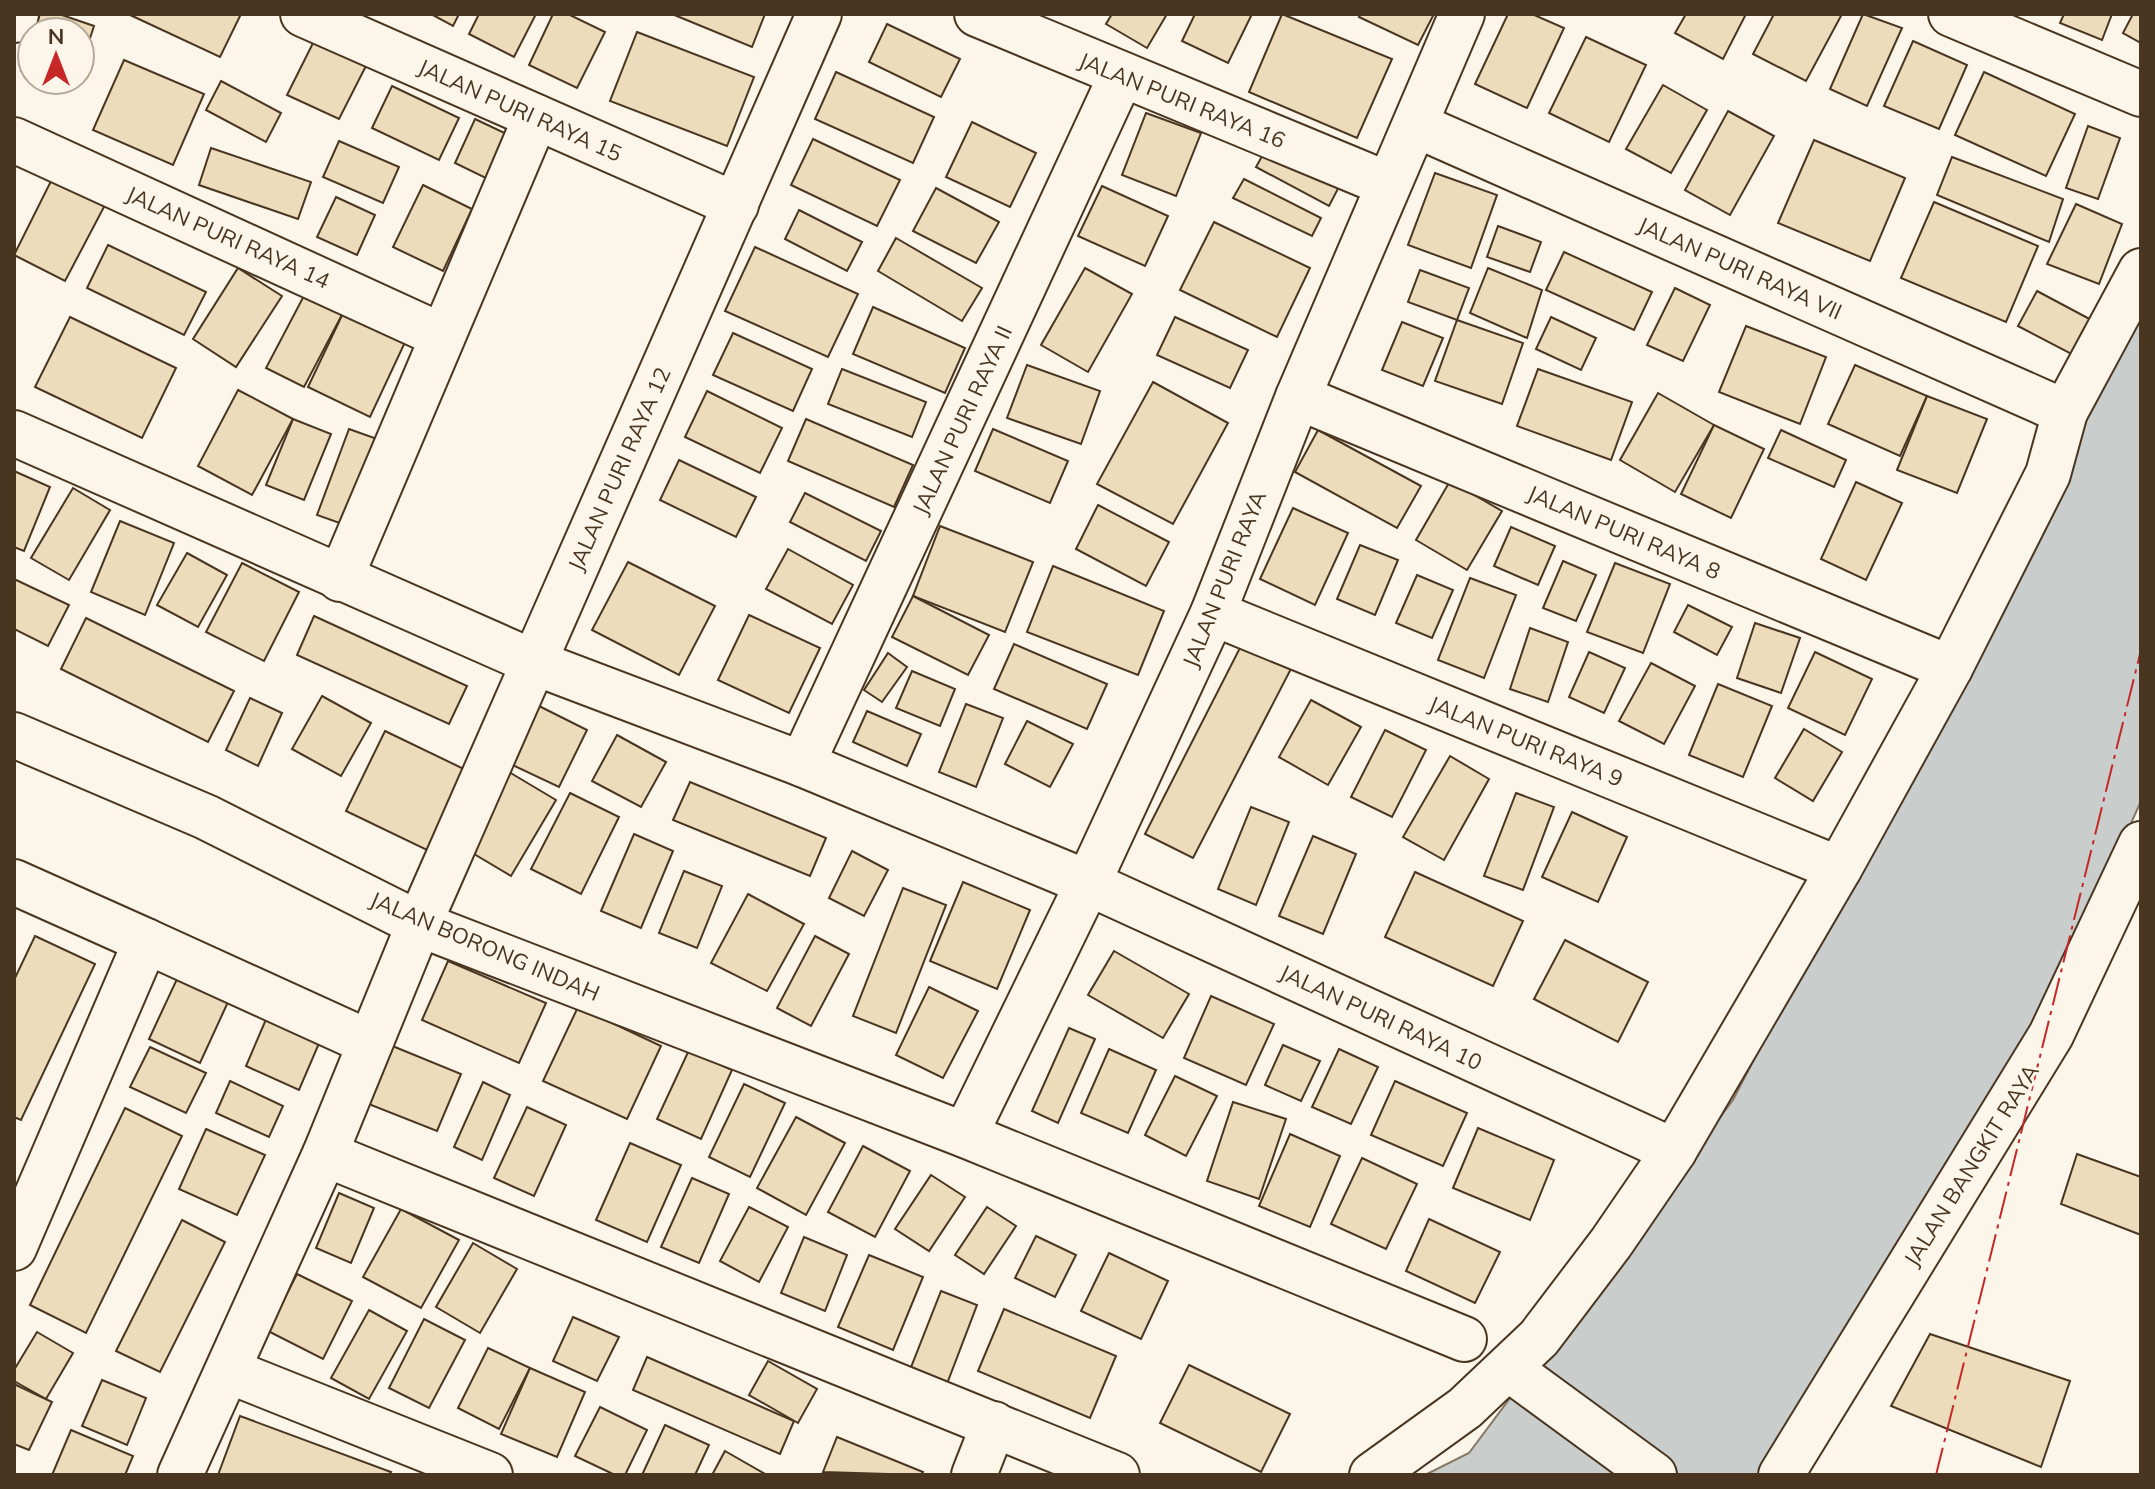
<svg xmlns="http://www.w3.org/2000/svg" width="2155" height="1489" viewBox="0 0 2155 1489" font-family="Mulish,sans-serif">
	<rect width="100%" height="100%" fill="#fbf6e9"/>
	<polygon fill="#c9cecd" stroke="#887966" stroke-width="2" points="2141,311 2141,801 1958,1210 1763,1475 1425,1475 1469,1453 1733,1100"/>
	<g fill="#ecdcbc" stroke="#4a3520" stroke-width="2">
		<polygon points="40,14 59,14 94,26 80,69 80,32 34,32"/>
		<polygon points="128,14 241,14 220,57"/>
		<polygon points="431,14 459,14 453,26"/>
		<polygon points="479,14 536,14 514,57 469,34"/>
		<polygon points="553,14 568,14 605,32 577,88 529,65"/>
		<polygon points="672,14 765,14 752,47"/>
		<polygon points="1112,14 1167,14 1147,48 1106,24"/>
		<polygon points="1195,14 1252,14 1228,63 1182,41"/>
		<polygon points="1282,14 1392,59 1357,138 1249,92"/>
		<polygon points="1361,14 1434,14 1418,45 1359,17"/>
		<polygon points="1508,14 1532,14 1564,28 1527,108 1475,84"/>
		<polygon points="1686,14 1746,14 1723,59 1675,33"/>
		<polygon points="1774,14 1842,14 1806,81 1753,54"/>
		<polygon points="1863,14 1902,28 1867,106 1830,89"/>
		<polygon points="2064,14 2112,14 2102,40 2060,23"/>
		<polygon points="2133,14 2141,14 2141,43 2123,33"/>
		<polygon points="887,24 960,59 941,97 869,62"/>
		<polygon points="637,32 754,77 727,146 610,101"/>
		<polygon points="317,35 369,60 339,119 287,95"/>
		<polygon points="32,37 32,75 21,71"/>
		<polygon points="1586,37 1646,65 1609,142 1549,113"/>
		<polygon points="1913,41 1967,65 1939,129 1884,106"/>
		<polygon points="124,60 204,94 173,165 93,130"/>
		<polygon points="836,72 934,117 913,163 815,119"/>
		<polygon points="1984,72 2075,114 2046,176 1955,135"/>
		<polygon points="221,81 281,113 266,142 206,110"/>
		<polygon points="1663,85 1707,110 1671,173 1626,149"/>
		<polygon points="392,86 459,118 439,160 372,128"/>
		<polygon points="1728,111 1774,136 1730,215 1685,190"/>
		<polygon points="1146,113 1201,133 1176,196 1122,175"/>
		<polygon points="475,119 517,139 496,183 455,163"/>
		<polygon points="972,122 1036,153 1010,207 946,177"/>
		<polygon points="2088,126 2120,138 2098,199 2066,188"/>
		<polygon points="813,139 900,180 877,226 791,185"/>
		<polygon points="1271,140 1343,179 1329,206 1256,167"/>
		<polygon points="1814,140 1905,178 1870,261 1778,223"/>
		<polygon points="339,141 399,167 383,203 323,177"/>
		<polygon points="211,148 311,182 298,219 199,185"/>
		<polygon points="1952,157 2063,199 2049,242 1937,195"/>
		<polygon points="1435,173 1497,195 1471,268 1408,245"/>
		<polygon points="53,177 105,205 65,281 14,255"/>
		<polygon points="1244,179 1321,218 1312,236 1233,198"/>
		<polygon points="423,185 472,209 443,271 393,247"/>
		<polygon points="1102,186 1168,216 1145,266 1078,236"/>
		<polygon points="936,188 999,222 976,263 913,231"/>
		<polygon points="336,197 375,215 357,255 317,237"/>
		<polygon points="1934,202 2038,246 2006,322 1901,278"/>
		<polygon points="2076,204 2122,224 2099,284 2047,264"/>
		<polygon points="799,210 862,242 847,271 785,239"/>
		<polygon points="1214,222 1310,268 1277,337 1180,290"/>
		<polygon points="1498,226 1541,242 1530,272 1487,257"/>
		<polygon points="896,238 982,288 962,321 878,271"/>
		<polygon points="108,245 206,292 184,335 87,288"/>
		<polygon points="755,247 858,294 828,357 725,311"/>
		<polygon points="1564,252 1652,292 1634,330 1546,290"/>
		<polygon points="238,268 282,296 236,367 193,339"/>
		<polygon points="1085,268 1132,294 1088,372 1041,345"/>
		<polygon points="1488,268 1542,290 1527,338 1470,313"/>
		<polygon points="1420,270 1469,288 1457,320 1408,302"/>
		<polygon points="1675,288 1710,305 1683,361 1647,345"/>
		<polygon points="307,290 345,309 304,387 266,368"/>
		<polygon points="2037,291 2099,324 2081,359 2018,326"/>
		<polygon points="873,307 965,348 945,393 853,354"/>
		<polygon points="345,309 407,338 370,417 308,387"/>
		<polygon points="70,317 176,368 142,438 35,387"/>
		<polygon points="1175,317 1248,350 1230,388 1157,355"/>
		<polygon points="1551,317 1596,338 1581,370 1536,349"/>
		<polygon points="1457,320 1523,343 1502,404 1435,381"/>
		<polygon points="1402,322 1443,338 1423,386 1382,370"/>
		<polygon points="1746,326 1826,357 1800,424 1719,392"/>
		<polygon points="733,333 812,369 793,411 713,375"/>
		<polygon points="1027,365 1100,391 1081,444 1007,418"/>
		<polygon points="1855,365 1927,396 1900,456 1828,424"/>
		<polygon points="842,369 926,402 912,437 828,404"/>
		<polygon points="1538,369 1632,402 1611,460 1517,426"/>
		<polygon points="1153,382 1228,423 1173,524 1097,484"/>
		<polygon points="238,390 293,419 252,495 198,466"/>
		<polygon points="707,391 782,428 760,473 685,437"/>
		<polygon points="1658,393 1714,425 1675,492 1620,460"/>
		<polygon points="1927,396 1987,419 1957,493 1897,470"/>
		<polygon points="293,419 331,434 304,500 266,485"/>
		<polygon points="806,419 913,465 894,507 788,461"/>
		<polygon points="1714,425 1764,449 1731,518 1681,494"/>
		<polygon points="349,429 380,440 348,526 317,515"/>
		<polygon points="993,429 1068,461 1050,503 975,471"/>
		<polygon points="1318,430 1421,486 1397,528 1295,472"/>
		<polygon points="1781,430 1846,460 1834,487 1768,458"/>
		<polygon points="679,460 756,497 736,537 660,500"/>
		<polygon points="14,471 50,487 24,551 14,547"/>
		<polygon points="1450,481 1502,511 1467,570 1416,540"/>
		<polygon points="1856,482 1902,503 1866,580 1821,559"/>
		<polygon points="73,488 110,510 69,580 31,558"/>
		<polygon points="805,493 881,531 866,561 790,522"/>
		<polygon points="1098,505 1169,542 1146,586 1076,549"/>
		<polygon points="1293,508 1348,533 1315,605 1260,579"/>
		<polygon points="120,521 174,543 145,615 91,592"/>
		<polygon points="940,526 1033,562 1005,632 913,596"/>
		<polygon points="1511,527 1555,546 1538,585 1494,566"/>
		<polygon points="1360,545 1398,560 1375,615 1337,599"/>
		<polygon points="788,549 853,585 832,624 766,589"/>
		<polygon points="187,553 227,575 198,627 157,605"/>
		<polygon points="1563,561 1596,575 1576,621 1543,608"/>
		<polygon points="628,562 715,606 679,675 592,630"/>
		<polygon points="242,563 299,592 264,661 206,632"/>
		<polygon points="1615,563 1670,584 1643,653 1587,632"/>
		<polygon points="1053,566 1164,611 1138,675 1027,632"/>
		<polygon points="1417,575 1453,590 1432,638 1396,623"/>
		<polygon points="1470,578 1516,595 1484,678 1438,660"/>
		<polygon points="14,579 69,605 48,646 14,629"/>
		<polygon points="913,596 989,635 968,675 892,637"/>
		<polygon points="1688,605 1732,627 1717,655 1674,632"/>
		<polygon points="749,615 820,648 789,713 718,680"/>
		<polygon points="314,616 467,686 449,724 297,655"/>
		<polygon points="86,618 234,691 208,742 61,669"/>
		<polygon points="1755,623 1800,638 1781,693 1737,678"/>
		<polygon points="1530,628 1568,642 1548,702 1510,689"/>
		<polygon points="1245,638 1294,663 1193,858 1145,834"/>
		<polygon points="1014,644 1107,684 1087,729 994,689"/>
		<polygon points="1589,652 1625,668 1604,713 1569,697"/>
		<polygon points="1815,652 1872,679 1845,735 1788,708"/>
		<polygon points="888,653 907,667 882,702 864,690"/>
		<polygon points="1651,663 1695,686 1664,744 1619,721"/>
		<polygon points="912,671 955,689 940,726 896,708"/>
		<polygon points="1718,684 1772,706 1743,777 1689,755"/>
		<polygon points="322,696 371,723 341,776 292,749"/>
		<polygon points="250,698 282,713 258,766 226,750"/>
		<polygon points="1311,700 1361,727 1328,785 1279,757"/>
		<polygon points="531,702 587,730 559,787 502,760"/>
		<polygon points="966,704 1003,718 976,787 939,772"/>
		<polygon points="867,711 921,734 907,766 853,742"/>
		<polygon points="1027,721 1073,744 1050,787 1005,764"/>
		<polygon points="1804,729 1842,752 1813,801 1775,778"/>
		<polygon points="1385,730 1426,750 1392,817 1351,797"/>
		<polygon points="385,731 468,771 429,851 346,811"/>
		<polygon points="617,735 666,762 641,807 592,781"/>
		<polygon points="1450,756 1489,779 1444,860 1403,837"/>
		<polygon points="509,772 556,800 511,876 464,848"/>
		<polygon points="690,782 826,838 810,876 673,820"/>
		<polygon points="570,793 619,817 581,894 531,869"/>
		<polygon points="1516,793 1554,807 1523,890 1484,876"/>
		<polygon points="1251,807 1289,822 1256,905 1218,889"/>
		<polygon points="1572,812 1627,837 1598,902 1542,877"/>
		<polygon points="634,834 673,851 641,928 601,911"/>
		<polygon points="1313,836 1356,854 1323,934 1279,916"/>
		<polygon points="852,851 888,870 864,916 829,898"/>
		<polygon points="684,871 722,886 697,948 659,933"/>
		<polygon points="1415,872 1523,921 1493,986 1385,937"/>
		<polygon points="963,882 1030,910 997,989 930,961"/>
		<polygon points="903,888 946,905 896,1033 853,1016"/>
		<polygon points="748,894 804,924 767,991 711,963"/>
		<polygon points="35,936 95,964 21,1120 14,1117 14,980"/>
		<polygon points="815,936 849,954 811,1026 777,1008"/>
		<polygon points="1565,940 1648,982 1618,1042 1534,999"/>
		<polygon points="1114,951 1189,994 1163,1038 1088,995"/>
		<polygon points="448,961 546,1003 519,1063 422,1020"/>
		<polygon points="177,979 228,1002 200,1063 149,1039"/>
		<polygon points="929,987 978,1011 943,1078 896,1055"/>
		<polygon points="1211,996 1274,1024 1246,1085 1184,1058"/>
		<polygon points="578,1007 661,1046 627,1119 543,1081"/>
		<polygon points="267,1017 320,1041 299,1090 246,1066"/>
		<polygon points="1069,1028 1095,1039 1058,1123 1032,1111"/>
		<polygon points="390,1045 461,1074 437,1131 366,1103"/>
		<polygon points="1283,1045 1320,1061 1301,1101 1265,1085"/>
		<polygon points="150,1047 206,1073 186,1113 130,1087"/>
		<polygon points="1109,1049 1156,1070 1128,1133 1081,1113"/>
		<polygon points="1339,1049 1378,1067 1351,1124 1312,1107"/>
		<polygon points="689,1050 732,1070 701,1139 657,1119"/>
		<polygon points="1175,1076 1217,1096 1186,1156 1145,1135"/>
		<polygon points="230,1081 283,1106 269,1137 216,1113"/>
		<polygon points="1395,1081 1467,1113 1443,1166 1371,1135"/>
		<polygon points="483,1082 510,1095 482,1160 454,1147"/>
		<polygon points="744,1084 785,1103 750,1177 709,1157"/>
		<polygon points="1233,1102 1286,1119 1259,1199 1207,1181"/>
		<polygon points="527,1107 566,1125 534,1196 494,1178"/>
		<polygon points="125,1108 182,1136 86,1333 30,1305"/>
		<polygon points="796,1117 845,1143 806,1215 757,1188"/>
		<polygon points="1478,1128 1554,1160 1530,1220 1453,1188"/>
		<polygon points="206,1129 265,1155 237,1215 179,1189"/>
		<polygon points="1290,1134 1340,1156 1310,1227 1259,1206"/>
		<polygon points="630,1143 681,1165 647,1242 596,1220"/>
		<polygon points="863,1146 910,1171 875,1237 828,1212"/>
		<polygon points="2077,1154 2141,1177 2141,1235 2061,1204"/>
		<polygon points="1362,1158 1417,1184 1386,1249 1331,1224"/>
		<polygon points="931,1175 965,1197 929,1251 895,1229"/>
		<polygon points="692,1178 729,1194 699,1263 661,1247"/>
		<polygon points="339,1193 374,1208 351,1263 316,1248"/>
		<polygon points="749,1207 788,1227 759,1282 720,1261"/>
		<polygon points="987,1207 1016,1226 984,1274 955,1255"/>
		<polygon points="401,1209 459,1240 421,1308 363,1277"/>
		<polygon points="1429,1219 1500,1252 1475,1303 1406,1271"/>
		<polygon points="182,1220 225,1242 160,1372 116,1351"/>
		<polygon points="1036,1236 1076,1255 1055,1297 1015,1278"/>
		<polygon points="804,1237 847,1255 825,1311 781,1293"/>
		<polygon points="473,1243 517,1269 480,1333 436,1307"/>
		<polygon points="1109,1253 1168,1281 1141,1339 1081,1311"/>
		<polygon points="869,1255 923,1277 893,1350 838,1327"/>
		<polygon points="297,1274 352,1301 323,1359 268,1331"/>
		<polygon points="941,1291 977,1305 945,1389 908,1375"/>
		<polygon points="1004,1309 1116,1356 1090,1418 978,1371"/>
		<polygon points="369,1310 407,1331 369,1399 331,1378"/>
		<polygon points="573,1317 619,1337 597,1381 553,1361"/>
		<polygon points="424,1319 465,1340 429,1408 389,1388"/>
		<polygon points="37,1332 73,1353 46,1399 14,1381 14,1370"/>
		<polygon points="1930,1334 2070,1381 2041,1467 1891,1406"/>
		<polygon points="488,1348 530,1368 499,1429 458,1408"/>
		<polygon points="647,1357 794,1421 780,1454 633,1390"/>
		<polygon points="768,1361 817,1389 798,1423 749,1395"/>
		<polygon points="1189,1365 1290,1414 1261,1472 1160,1423"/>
		<polygon points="530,1368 585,1392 557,1457 501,1434"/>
		<polygon points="102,1380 146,1398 127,1445 82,1426"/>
		<polygon points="14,1384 52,1402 29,1450 14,1444"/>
		<polygon points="600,1407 647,1430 625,1475 615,1475 575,1456"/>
		<polygon points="240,1416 391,1472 389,1475 218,1475"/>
		<polygon points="665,1425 709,1445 695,1475 642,1475"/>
		<polygon points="71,1430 133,1456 125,1475 52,1475"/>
		<polygon points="837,1437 923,1472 921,1475 823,1472"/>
		<polygon points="725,1451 767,1475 712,1475"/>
	</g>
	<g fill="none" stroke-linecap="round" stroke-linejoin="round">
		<g stroke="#4a3520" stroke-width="48">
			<g id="minor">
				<polyline points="303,14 736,205"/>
				<polyline points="977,14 1387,184"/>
				<polyline points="1951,14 2141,94"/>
				<polyline points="14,20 16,14"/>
				<polyline points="1416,125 2065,412"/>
				<polyline points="14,140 442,336"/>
				<polyline points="1298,397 1950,668"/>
				<polyline points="14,433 533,662 802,764 1088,883 1674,1151"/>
				<polyline points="340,579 536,117"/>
				<polyline points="1213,613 1839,869"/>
				<polyline points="14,735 206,817 419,924 965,1135 1464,1339"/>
				<polyline points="802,764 1121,76"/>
				<polyline points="14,882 146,941"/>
				<polyline points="965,1135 1088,883 1213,613 1298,397 1462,14"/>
				<polyline points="325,1154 1117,1475"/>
				<polyline points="14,1248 146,941 370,1043"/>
				<polyline points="1508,1368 1654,1475"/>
				<polyline points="229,1371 490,1475"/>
				<polyline points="180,1475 325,1154 419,924 819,14"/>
				<polyline points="974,1475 994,1424"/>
				<polyline points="1372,1475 1465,1408 1539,1338 1611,1243 1674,1151 1839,869 1950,668 2048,474 2065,412 2141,271"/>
				<polyline points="1781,1475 2051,1035 2141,844"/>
			</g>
		</g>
		<use href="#minor" stroke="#fbf6e9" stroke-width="44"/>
		<polyline stroke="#c62828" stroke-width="2" stroke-dasharray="28 6 4 6" stroke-linecap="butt" points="1936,1475 2141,650"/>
	</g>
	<g text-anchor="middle" stroke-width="6" stroke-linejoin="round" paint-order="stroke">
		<g font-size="22" fill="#4a3520" stroke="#fbf6e9">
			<text transform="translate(1182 100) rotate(22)" y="8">JALAN PURI RAYA 16</text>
			<text transform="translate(520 110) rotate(24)" y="8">JALAN PURI RAYA 15</text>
			<text transform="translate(228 237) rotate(24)" y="8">JALAN PURI RAYA 14</text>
			<text transform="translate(1740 268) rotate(24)" y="8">JALAN PURI RAYA VII</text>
			<text transform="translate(962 420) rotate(-65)" y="8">JALAN PURI RAYA II</text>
			<text transform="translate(619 469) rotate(-66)" y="8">JALAN PURI RAYA 12</text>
			<text transform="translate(1624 532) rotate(23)" y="8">JALAN PURI RAYA 8</text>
			<text transform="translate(1224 579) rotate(-68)" y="8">JALAN PURI RAYA</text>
			<text transform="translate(1526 741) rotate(22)" y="8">JALAN PURI RAYA 9</text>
			<text transform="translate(485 946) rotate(23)" y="8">JALAN BORONG INDAH</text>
			<text transform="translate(1381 1017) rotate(25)" y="8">JALAN PURI RAYA 10</text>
			<text transform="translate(1971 1165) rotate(-58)" y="8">JALAN BANGKIT RAYA</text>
		</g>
	</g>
	<rect width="2155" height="1489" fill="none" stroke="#4a3520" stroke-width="32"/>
	<g transform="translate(56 56)"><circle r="38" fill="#fbf6e9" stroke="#b4a999" stroke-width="2"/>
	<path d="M0-6L14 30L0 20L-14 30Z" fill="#c62828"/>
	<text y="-12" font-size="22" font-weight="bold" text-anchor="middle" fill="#4a3520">N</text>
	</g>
</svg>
